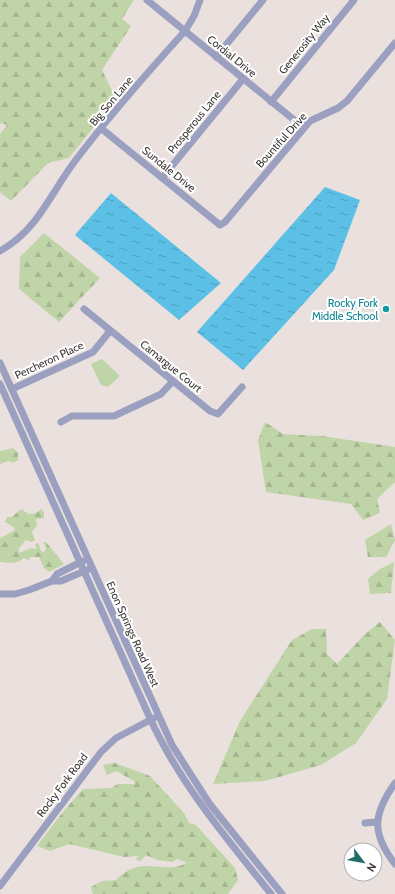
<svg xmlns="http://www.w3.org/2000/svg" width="395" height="894" viewBox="0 0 395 894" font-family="Cabin,sans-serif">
	<defs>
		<pattern id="forest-firs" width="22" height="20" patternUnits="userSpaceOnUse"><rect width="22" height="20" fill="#bfd5a7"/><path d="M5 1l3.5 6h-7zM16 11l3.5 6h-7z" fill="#a5b790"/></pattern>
		<pattern id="water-ripples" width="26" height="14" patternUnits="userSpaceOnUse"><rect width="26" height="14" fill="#5cc0e6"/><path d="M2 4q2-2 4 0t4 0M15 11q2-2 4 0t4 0" fill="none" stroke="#4d9dbb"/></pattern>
	</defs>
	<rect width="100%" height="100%" fill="#eae1de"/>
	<g fill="url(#forest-firs)">
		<polygon points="0,0 134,0 122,19 131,26 102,70 116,99 69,158 48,163 11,201 0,192 0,134 7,125 0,123"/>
		<polygon points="44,233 100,278 59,322 19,289 20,257"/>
		<polygon points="265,422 283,434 322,436 395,447 395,482 377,499 380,513 363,520 351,504 266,492 258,440"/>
		<polygon points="13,448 18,453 18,460 13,463 8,461 0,464 0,451"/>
		<polygon points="21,509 29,514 36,513 41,509 44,512 44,518 36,519 37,526 32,531 35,541 31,542 26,540 19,548 19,553 31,548 37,549 35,545 38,542 41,551 44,552 46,548 43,542 46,542 64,564 49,572 44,568 39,557 30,557 29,560 23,558 22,560 14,563 0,562 0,538 14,531 15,528 5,522 7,517 12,517"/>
		<polygon points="391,524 395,540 386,557 368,557 365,540"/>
		<polygon points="394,562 391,593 370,594 368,579 380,569"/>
		<polygon points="380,622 395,640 387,699 356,743 321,765 265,781 213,784 240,721 292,640 312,629 326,629 327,654 337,664 365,634"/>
		<path d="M115 763 150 776 184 813 189 823 196 825 235 868 238 880 228 894H93L91 887 102 881 116 880C143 853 161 876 187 863L177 859 172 862 157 860 146 855 141 861 136 860 138 856 124 857 69 844 50 851 37 846 62 813 83 789 111 788 118 784H135L134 781 116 771 107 775 103 765Z"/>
	</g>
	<polygon fill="#bfd5a7" points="102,359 120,376 108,387 101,385 91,364"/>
	<g fill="url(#water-ripples)">
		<polygon points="325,187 360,200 334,270 243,370 197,332"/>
		<polygon points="111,193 221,283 179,320 75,235"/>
	</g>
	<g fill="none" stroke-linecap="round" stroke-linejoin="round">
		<g stroke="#9b9fc0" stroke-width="7">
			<polyline points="147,0 304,128"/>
			<polyline points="216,57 263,0"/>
			<polyline points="271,102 354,0"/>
			<polyline points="102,129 220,225 225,222 310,121 338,108 347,101 395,43"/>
			<polyline points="162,178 243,79"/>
			<path d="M0 251C38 230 50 194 75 161 109 116 147 73 185 31L194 16 200 0"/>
			<polyline points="84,309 210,411 218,414 242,387"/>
			<polyline points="0,363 172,745 209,803 282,894"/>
			<path d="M0 384 149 716C179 783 226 837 271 894"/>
			<polyline points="12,389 93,352 110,331"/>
			<polyline points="61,422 72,416 114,416 161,394 173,381"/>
			<polyline points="52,581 57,574 83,561"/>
			<polyline points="0,594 15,594 29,590 52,581 61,581 87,570"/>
			<path d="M395 783C373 814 371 833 395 864"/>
			<polyline points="365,823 377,822"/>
			<polyline points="0,886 101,752 116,738 154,718"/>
		</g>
	</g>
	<circle fill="#0f9aa8" stroke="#fff" stroke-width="1.5" cx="386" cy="309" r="4"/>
	<g text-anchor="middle" stroke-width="4" stroke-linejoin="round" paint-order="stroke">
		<g font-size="11" fill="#3b3736" stroke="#fff">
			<text transform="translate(304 44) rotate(-51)" y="4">Generosity Way</text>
			<text transform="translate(232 56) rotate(39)" y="4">Cordial Drive</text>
			<text transform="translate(111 101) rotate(-50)" y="4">Big Son Lane</text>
			<text transform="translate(194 122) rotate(-51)" y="4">Prosperous Lane</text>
			<text transform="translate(281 140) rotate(-48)" y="4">Bountiful Drive</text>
			<text transform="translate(169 169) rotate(39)" y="4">Sundale Drive</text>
			<text transform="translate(49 360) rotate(-25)" y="4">Percheron Place</text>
			<text transform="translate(171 366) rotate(39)" y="4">Camargue Court</text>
			<text transform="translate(133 634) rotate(66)" y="4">Enon Springs Road West</text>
			<text transform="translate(62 785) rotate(-53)" y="4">Rocky Fork Road</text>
		</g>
		<g font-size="11" fill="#0d838f" stroke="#fff" text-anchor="end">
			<text x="378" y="307">Rocky Fork<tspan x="378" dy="13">Middle School</tspan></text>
		</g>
	</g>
	<g transform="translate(363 862) rotate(122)"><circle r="19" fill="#ffffff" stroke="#b1afaf"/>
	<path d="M0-3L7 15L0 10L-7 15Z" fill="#216c67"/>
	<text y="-6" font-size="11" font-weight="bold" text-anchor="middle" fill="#3b3736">N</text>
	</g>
</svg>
